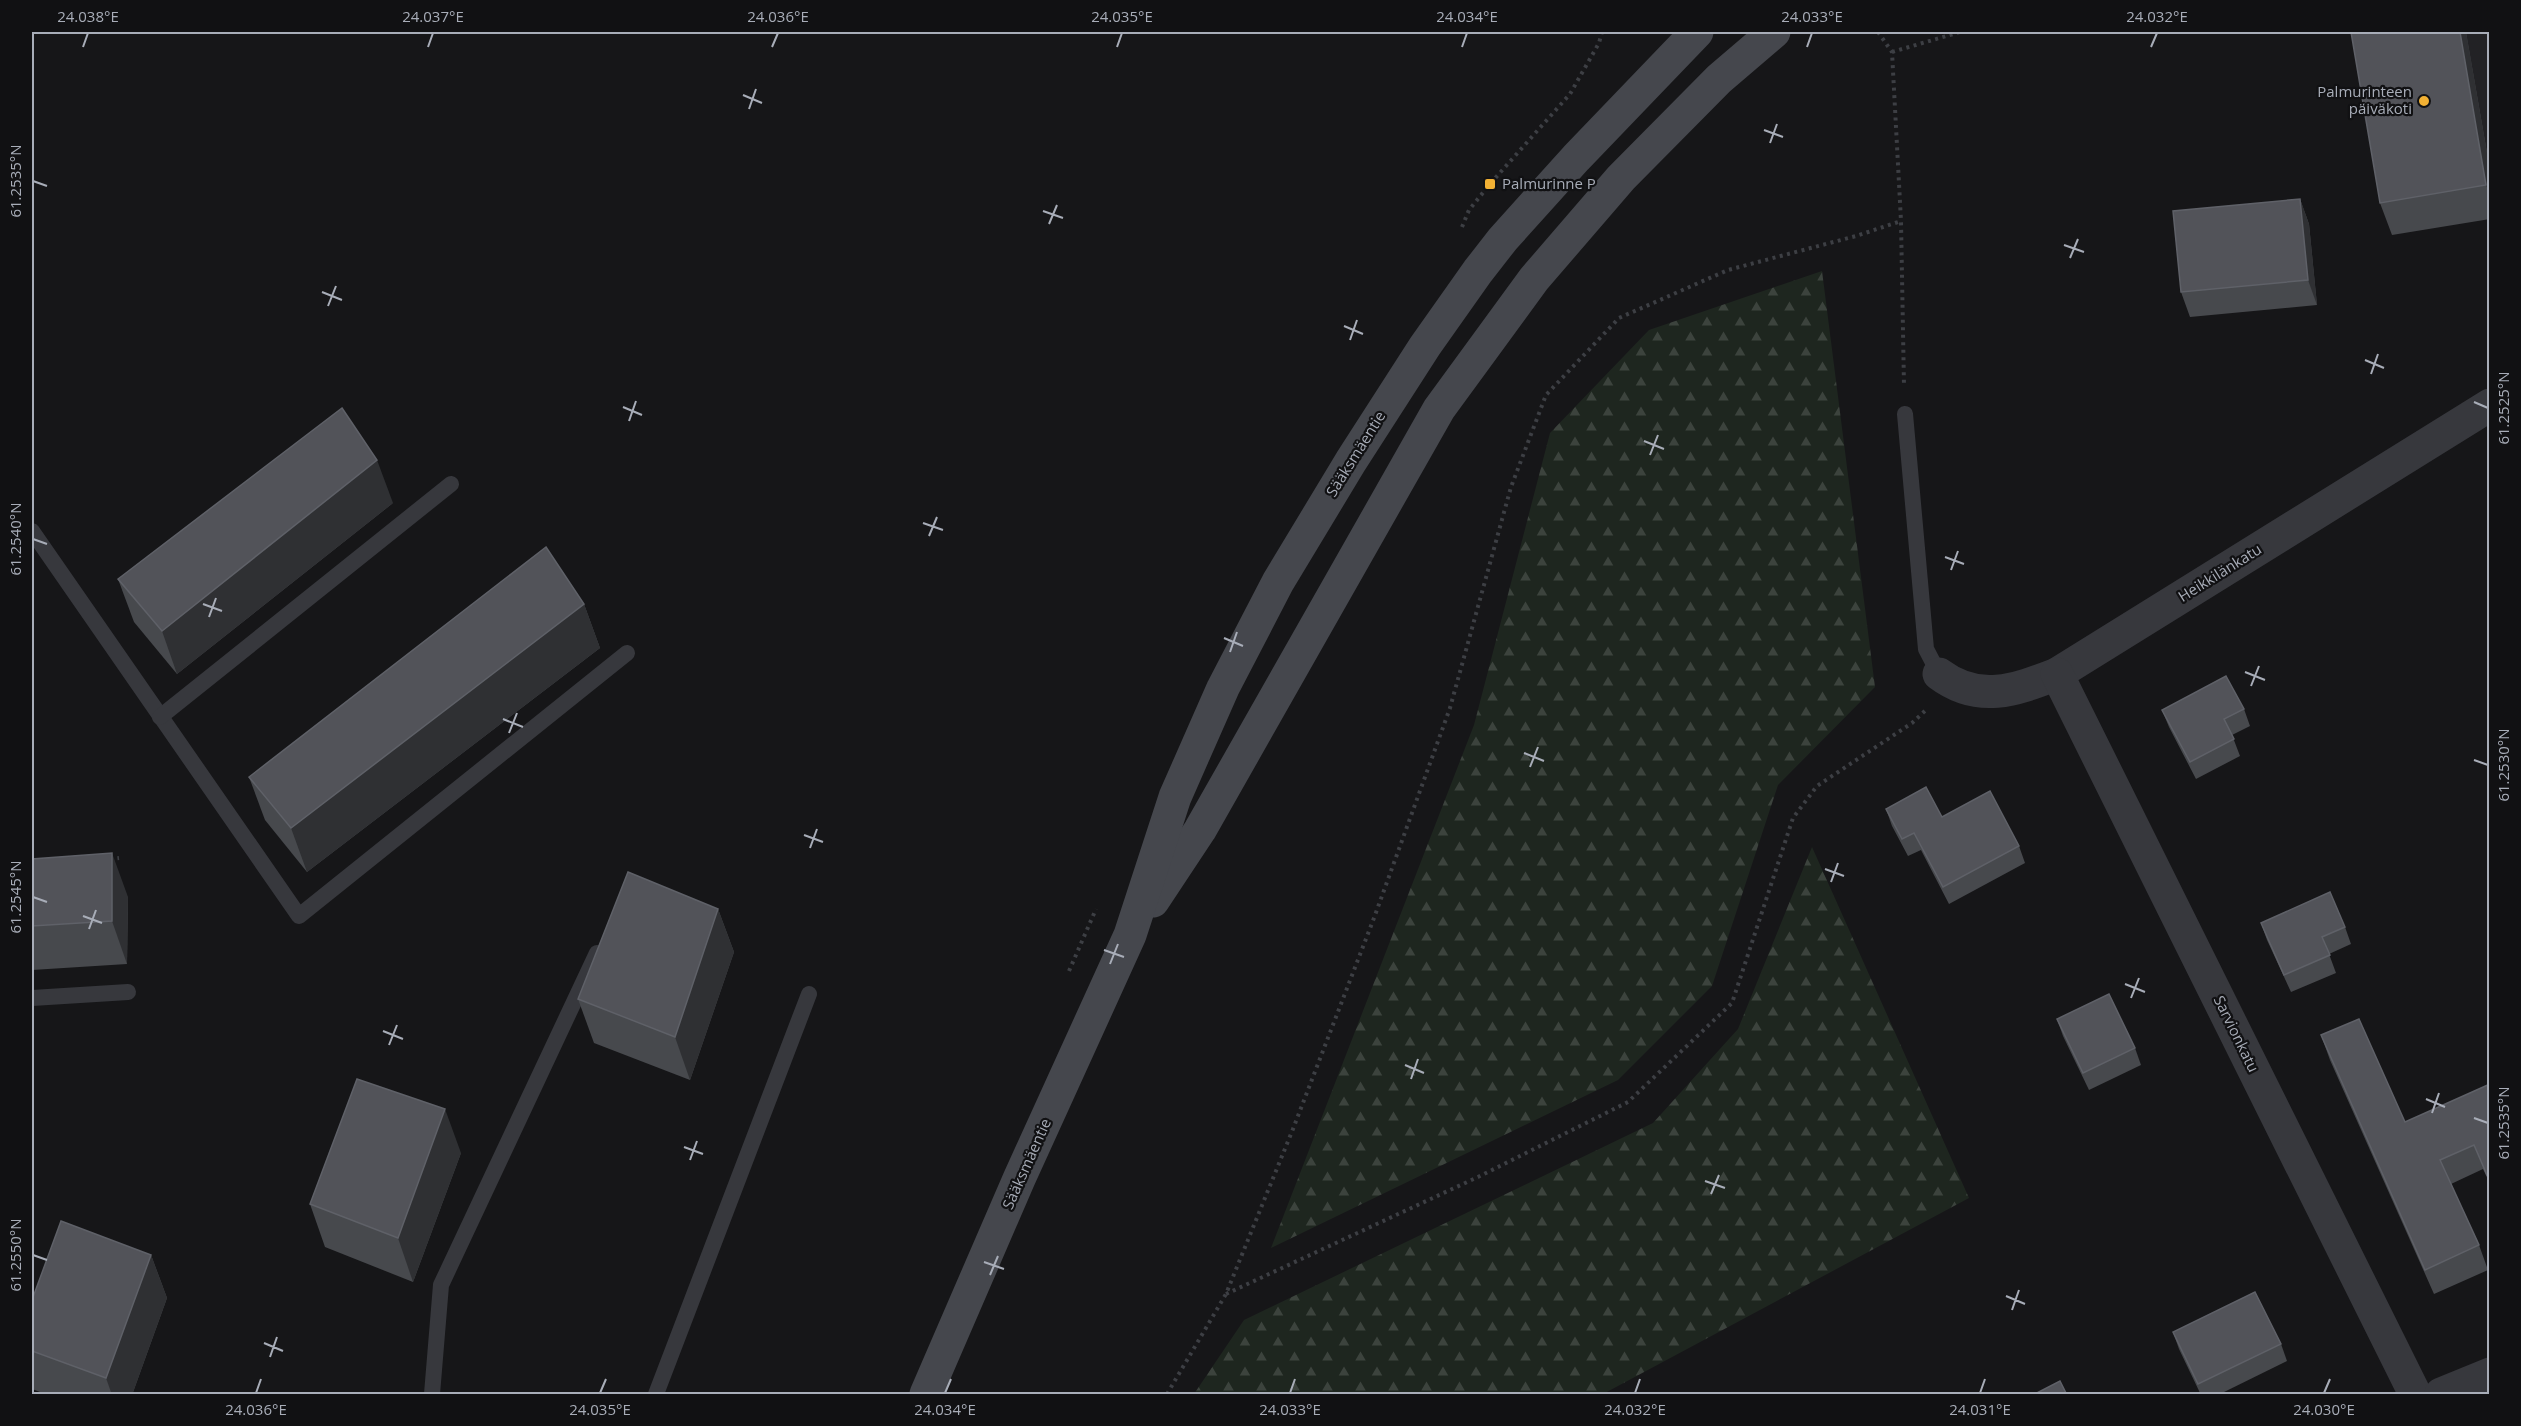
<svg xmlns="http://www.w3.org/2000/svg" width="2521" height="1426" viewBox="0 0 2521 1426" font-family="'Open Sans',sans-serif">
	<defs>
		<pattern id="forest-firs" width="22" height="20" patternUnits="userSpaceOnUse" patternTransform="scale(1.5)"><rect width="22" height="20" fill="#1e261f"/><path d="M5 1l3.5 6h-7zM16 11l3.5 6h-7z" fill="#3c433d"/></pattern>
	</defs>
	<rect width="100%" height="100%" fill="#161618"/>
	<polygon fill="#222225" points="2466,32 2489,32 2489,170"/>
	<g fill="url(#forest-firs)">
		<polygon points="1822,271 1875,687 1778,785 1712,986 1618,1080 1271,1248 1474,725 1550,433 1649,330"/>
		<polygon points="1812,847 1969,1198 1603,1394 1194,1394 1244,1320 1653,1123 1738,1029"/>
	</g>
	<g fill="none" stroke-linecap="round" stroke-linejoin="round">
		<g stroke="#3d3f44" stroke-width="4" stroke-dasharray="3 4.5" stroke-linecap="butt">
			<polyline points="1878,32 1892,52 1901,221 1904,386"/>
			<polyline points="1892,52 1960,32"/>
			<polyline points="1462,227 1469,210 1490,184 1570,94 1599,43 1602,32"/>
			<polyline points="110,859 119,858"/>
			<polyline points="1069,971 1096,909"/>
			<polyline points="1226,1294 1478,1177 1628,1102 1732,1003 1793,818 1817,786 1912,723 1927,709"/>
			<polyline points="1167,1394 1226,1294 1293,1129 1374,918 1450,708 1511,487 1546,395 1619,318 1728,270 1856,236 1901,221"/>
		</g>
		<g stroke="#37383d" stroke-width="16">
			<polyline points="1905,414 1926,649 1939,674"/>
			<polyline points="32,531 299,916 627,653"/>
			<polyline points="160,717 451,484"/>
			<polyline points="32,998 128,992"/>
			<polyline points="432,1394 441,1285 597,953"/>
			<polyline points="656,1394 809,994"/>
		</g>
		<g stroke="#37383d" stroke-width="33">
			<path d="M1939 674C1979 704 2015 690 2057 674L2490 405"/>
			<polyline points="2057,674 2415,1394"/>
			<polyline points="2441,1394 2490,1374"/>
		</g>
		<g stroke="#45474d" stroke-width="33">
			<polyline points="1153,901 1200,830 1439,409 1534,279 1621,178 1719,79 1774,32"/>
			<polyline points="926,1394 1019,1179 1130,935 1175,797 1223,688 1278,582 1351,461 1425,346 1478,271 1503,239 1576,158 1697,32"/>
		</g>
	</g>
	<g fill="#47494d">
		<polygon points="2466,32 2490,170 2490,219 2392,235 2380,203"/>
		<polygon points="2300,199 2309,224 2317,305 2190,317 2181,292"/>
		<polygon points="393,503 177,674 134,622 118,579"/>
		<polygon points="584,604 600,648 307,872 265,820 249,777"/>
		<polygon points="2244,709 2250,726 2232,735 2240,756 2196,779 2169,727 2162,710"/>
		<polygon points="1886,809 1942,817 2019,846 2025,863 1949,904 1921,850 1908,856 1892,826"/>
		<polygon points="32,859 128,897 127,964 32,970"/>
		<polygon points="718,909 734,952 690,1080 594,1043 578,999"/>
		<polygon points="2261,923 2345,927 2351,944 2329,954 2336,973 2291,992 2267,940"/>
		<polygon points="2057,1019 2135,1048 2141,1065 2089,1090 2063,1036"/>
		<polygon points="2321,1035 2405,1122 2490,1084 2490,1184 2483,1169 2451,1184 2479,1245 2488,1270 2434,1294 2330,1060"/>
		<polygon points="461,1153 413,1282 325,1247 310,1204"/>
		<polygon points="151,1255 167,1298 132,1395 48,1395 32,1389 32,1300"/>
		<polygon points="2173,1332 2281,1344 2287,1361 2218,1395 2201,1395 2179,1349"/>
	</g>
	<g fill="#2f3033">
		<polygon points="2460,32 2466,32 2490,170 2490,195 2486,185"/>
		<polygon points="2300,199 2309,224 2317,305 2308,280"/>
		<polygon points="377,460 393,503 177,674 162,631"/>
		<polygon points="584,604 600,648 307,872 291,828"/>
		<polygon points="112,853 128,897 127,964 112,921"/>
		<polygon points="718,909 734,952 690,1080 675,1037"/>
		<polygon points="445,1109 461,1153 413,1282 398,1238"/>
		<polygon points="151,1255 167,1298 132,1395 112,1395 106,1378"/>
	</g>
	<g fill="#525359" stroke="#5f6168" stroke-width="1.5">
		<polygon points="2351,32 2460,32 2486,185 2380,203"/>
		<polygon points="2300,199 2308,280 2181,292 2173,211"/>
		<polygon points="342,408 377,460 162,631 118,579"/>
		<polygon points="546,547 584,604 291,828 249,777"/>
		<polygon points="2226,676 2244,709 2224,719 2234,739 2190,762 2162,710"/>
		<polygon points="1926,787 1942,817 1990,791 2019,846 1943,887 1914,833 1902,839 1886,809"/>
		<polygon points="112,853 112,921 32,926 32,859"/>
		<polygon points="628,872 718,909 675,1037 578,999"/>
		<polygon points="2330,892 2345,927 2322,937 2330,955 2284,975 2261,923"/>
		<polygon points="2109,994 2135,1048 2083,1073 2057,1019"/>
		<polygon points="2359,1019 2405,1122 2490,1084 2490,1174 2487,1175 2474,1145 2440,1160 2479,1245 2425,1270 2321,1035"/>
		<polygon points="357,1079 445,1109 398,1238 310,1204"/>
		<polygon points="61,1221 151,1255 106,1378 32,1351 32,1300"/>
		<polygon points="2255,1292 2281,1344 2198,1384 2173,1332"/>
		<polygon points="2060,1381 2067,1395 2033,1395"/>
	</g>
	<path fill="none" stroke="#a8adb8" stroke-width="2" d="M83 47 88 33M428 47 433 33M772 47 778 33M1117 47 1122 33M1462 47 1467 33M1807 47 1812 33M2151 47 2157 33M743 95 762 103M749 109 756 89M1764 130 1783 137M1770 143 1777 124M33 181 47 186M1043 211 1063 218M1049 224 1057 205M2064 245 2084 252M2070 258 2078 239M322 292 342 300M328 306 336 286M1344 326 1363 334M1350 340 1357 320M2365 360 2384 368M2371 374 2378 354M2474 402 2488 408M623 407 642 415M629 421 636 401M1644 441 1664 449M1650 455 1658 435M923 523 943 530M929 536 937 517M33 539 47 544M1945 557 1964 564M1951 570 1958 551M203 604 222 611M209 617 216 598M1224 638 1243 646M1230 652 1237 632M2245 672 2265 680M2251 686 2259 666M503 719 523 727M509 733 517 713M1524 753 1544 761M2474 760 2488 765M1530 767 1538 747M804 835 823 842M810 848 817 829M1825 869 1844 876M1831 882 1838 863M33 897 47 902M83 916 102 923M89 929 96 910M1104 950 1124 957M1110 964 1118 944M2125 984 2145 992M2131 998 2139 978M383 1031 403 1039M389 1045 397 1025M1405 1065 1424 1073M1411 1079 1418 1059M2426 1099 2445 1107M2432 1113 2439 1093M2474 1118 2488 1123M684 1147 703 1154M690 1160 697 1141M1705 1181 1725 1188M1711 1194 1719 1175M33 1255 47 1260M984 1262 1004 1269M990 1275 998 1256M2006 1296 2025 1304M2012 1310 2019 1290M264 1343 283 1351M270 1357 277 1337M256 1393 261 1379M600 1393 606 1379M945 1393 951 1379M1290 1393 1295 1379M1635 1393 1640 1379M1980 1393 1985 1379M2324 1393 2330 1379"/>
	<g fill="#f2b134" stroke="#111113" stroke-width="2">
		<circle cx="2424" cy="101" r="6"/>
		<rect x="1484" y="178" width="12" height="12" rx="3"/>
	</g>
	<g text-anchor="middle" stroke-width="4.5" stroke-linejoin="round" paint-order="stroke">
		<g font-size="15" fill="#a8adb8" stroke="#111113" text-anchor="end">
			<text x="2412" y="97">Palmurinteen<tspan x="2412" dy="17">päiväkoti</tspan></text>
			<text x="1502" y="189" text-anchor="start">Palmurinne P</text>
		</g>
		<g font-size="15" fill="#a8adb8" stroke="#111113">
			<text transform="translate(1356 454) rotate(-58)" y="5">Sääksmäentie</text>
			<text transform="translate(2220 573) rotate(-32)" y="5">Heikkilänkatu</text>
			<text transform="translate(2236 1034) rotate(64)" y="5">Sarvionkatu</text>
			<text transform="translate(1027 1164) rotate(-66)" y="5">Sääksmäentie</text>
		</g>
	</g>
	<rect width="2521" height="1426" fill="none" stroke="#111113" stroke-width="66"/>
	<rect x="33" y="33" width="2455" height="1360" fill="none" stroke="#a8adb8" stroke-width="2"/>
	<g font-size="15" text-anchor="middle" fill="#a8adb8">
		<text x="88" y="22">24.038°E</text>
		<text x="433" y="22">24.037°E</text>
		<text x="778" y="22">24.036°E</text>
		<text x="1122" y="22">24.035°E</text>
		<text x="1467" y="22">24.034°E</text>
		<text x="1812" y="22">24.033°E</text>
		<text x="2157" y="22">24.032°E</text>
		<text transform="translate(16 181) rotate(-90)" y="5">61.2535°N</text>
		<text transform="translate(2504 408) rotate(-90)" y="5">61.2525°N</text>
		<text transform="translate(16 539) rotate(-90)" y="5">61.2540°N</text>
		<text transform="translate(2504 765) rotate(-90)" y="5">61.2530°N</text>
		<text transform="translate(16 897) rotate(-90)" y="5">61.2545°N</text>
		<text transform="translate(2504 1123) rotate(-90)" y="5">61.2535°N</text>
		<text transform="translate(16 1255) rotate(-90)" y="5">61.2550°N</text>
		<text x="256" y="1415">24.036°E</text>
		<text x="600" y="1415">24.035°E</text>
		<text x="945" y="1415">24.034°E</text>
		<text x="1290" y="1415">24.033°E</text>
		<text x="1635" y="1415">24.032°E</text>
		<text x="1980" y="1415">24.031°E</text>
		<text x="2324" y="1415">24.030°E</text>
	</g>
</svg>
